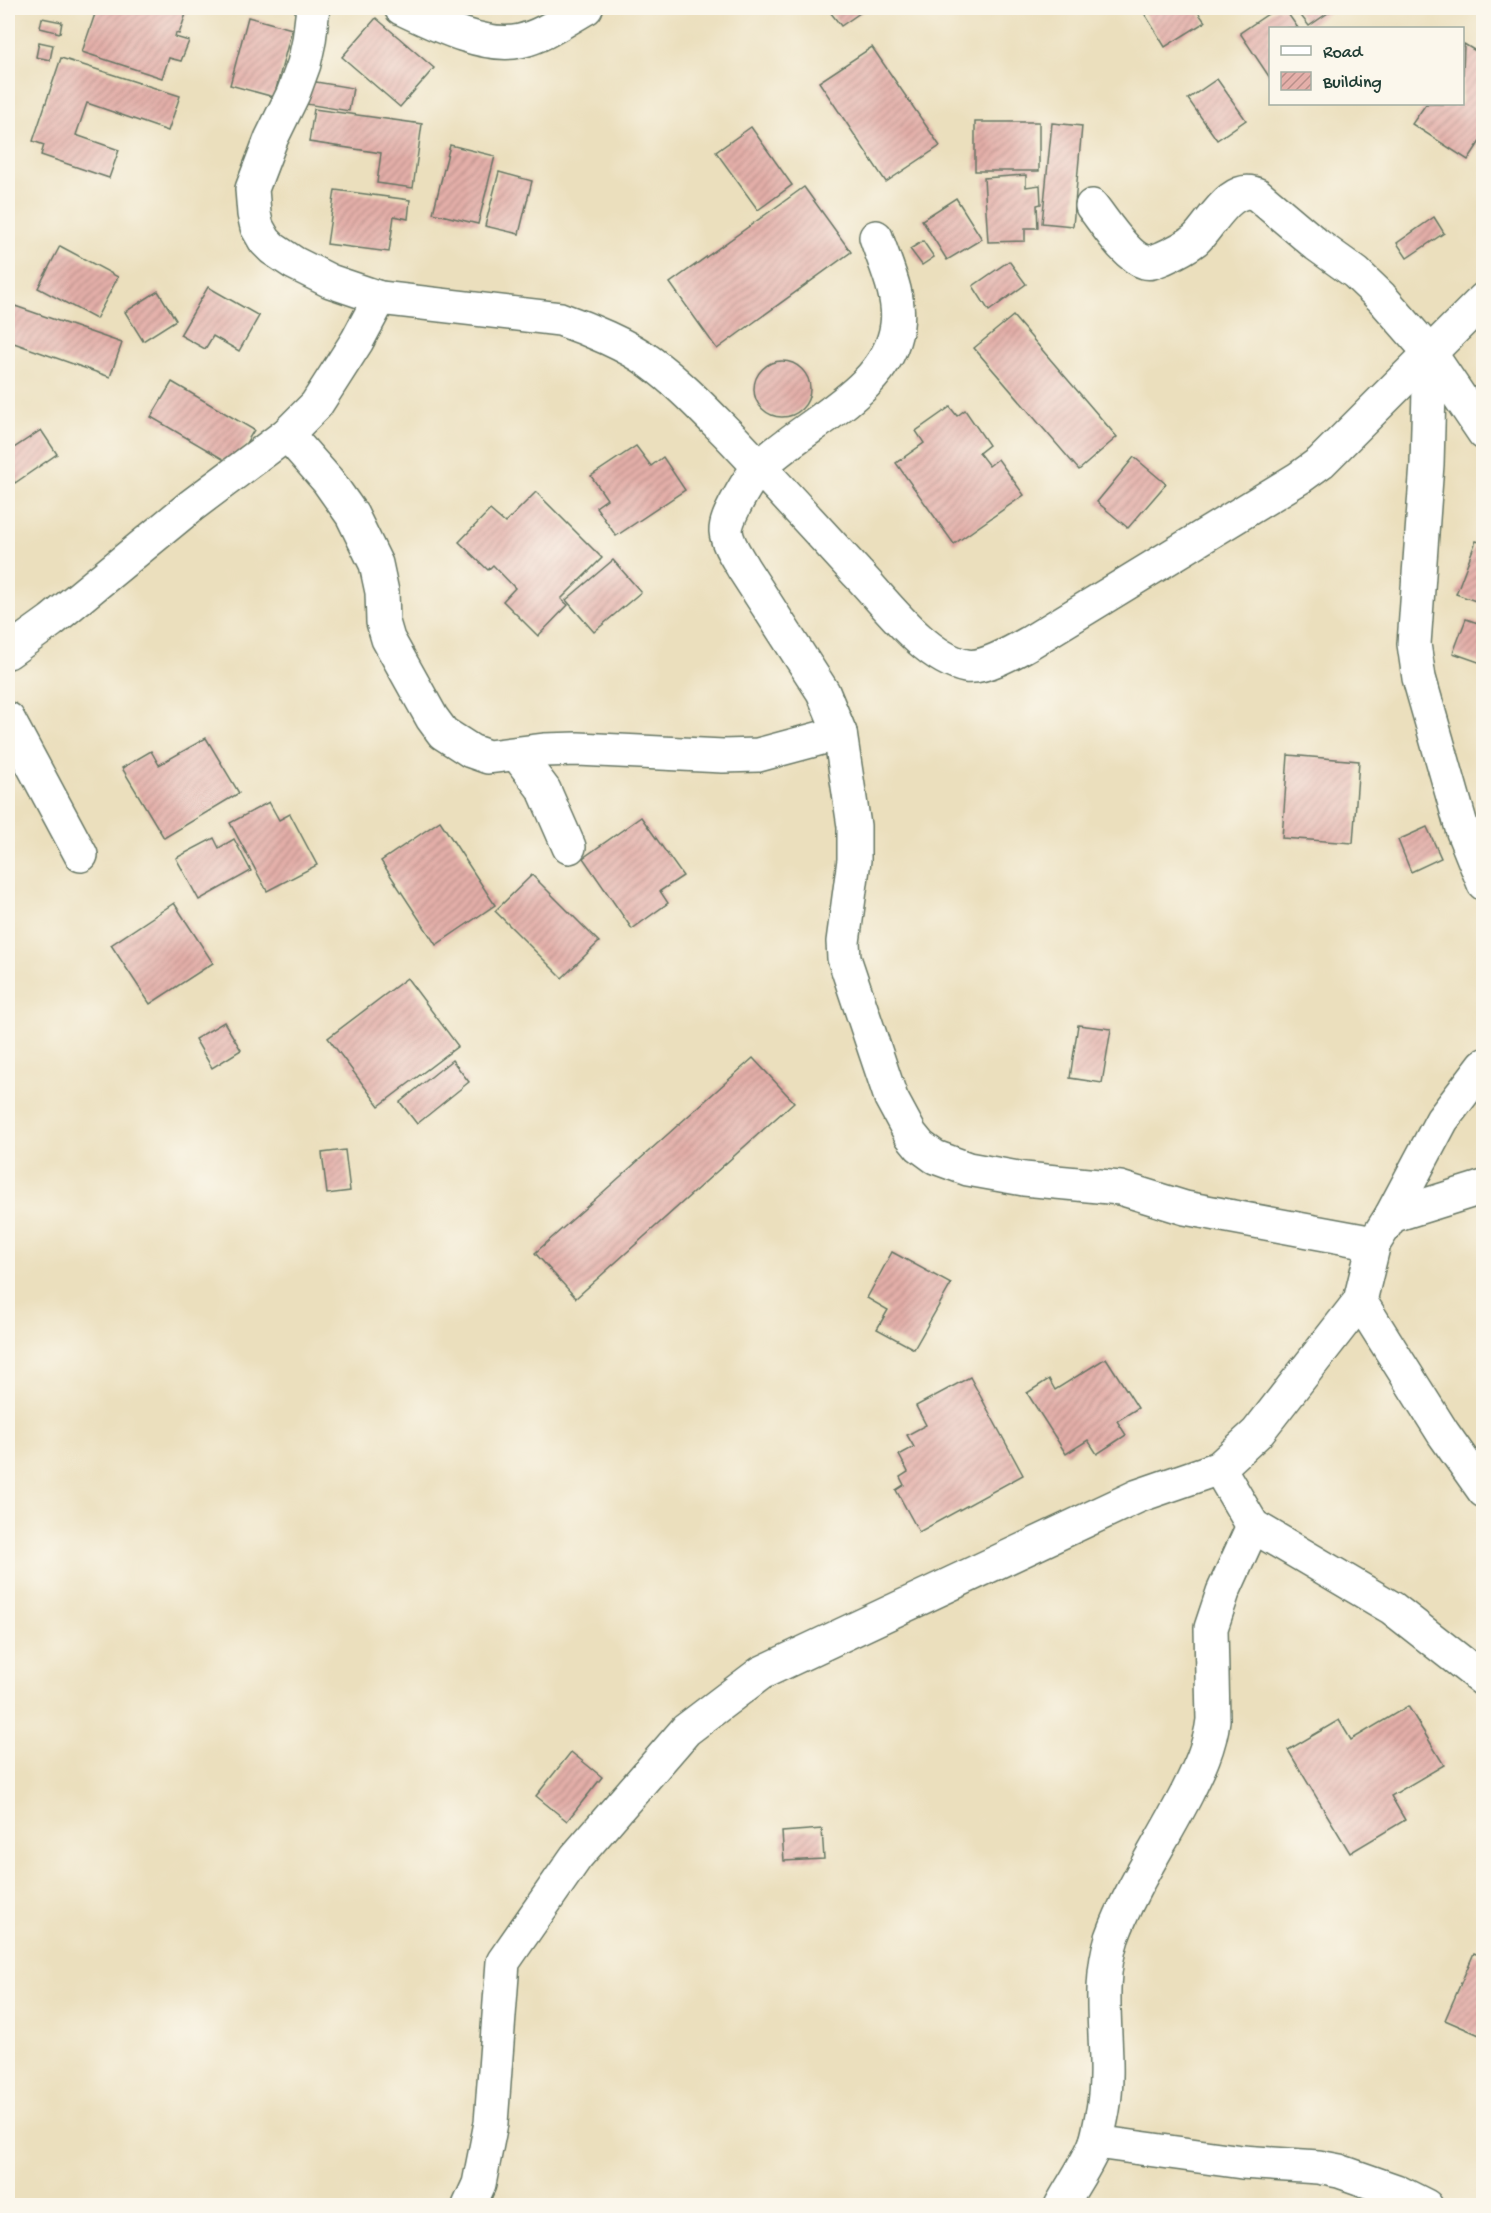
<svg xmlns="http://www.w3.org/2000/svg" width="1491" height="2213" viewBox="0 0 1491 2213" font-family="'Gochi Hand',sans-serif">
	<defs>
		<pattern id="building-hatch" width="6" height="6" patternUnits="userSpaceOnUse" patternTransform="scale(1.5)"><rect width="6" height="6" fill="#e4afa9"/><path d="M-1 1l2-2M0 6l6-6M5 7l2-2" fill="none" stroke="#b8908a"/></pattern>
	</defs>
	<rect width="100%" height="100%" fill="#fbf7ec"/>
	<filter id="ink" filterUnits="userSpaceOnUse"><feTurbulence type="fractalNoise" baseFrequency=".0167" numOctaves="2"/><feDisplacementMap in="SourceGraphic" scale="12" xChannelSelector="R" yChannelSelector="G"/><feConvolveMatrix kernelMatrix="1 2 1 2 8 2 1 2 1" color-interpolation-filters="sRGB"/></filter>
	<filter id="wash" filterUnits="userSpaceOnUse"><feTurbulence type="fractalNoise" baseFrequency=".008" numOctaves="4" result="noise"/><feDisplacementMap in="SourceGraphic" scale="24" xChannelSelector="R" yChannelSelector="G"/><feGaussianBlur stdDeviation="1.35" result="paint"/><feColorMatrix in="noise" values="0 0 0 0 0 0 0 0 0 0 0 0 0 0 0 0 0 1.4 0 .05"/><feComposite in="paint" operator="in"/></filter>
	<g filter="url(#wash)">
		<rect width="100%" height="100%" fill="#ebdfbd"/>
		<g id="blocks">
			<g fill="url(#building-hatch)">
				<polygon points="97,8 120,8 135,12 137,8 188,8 179,34 176,33 175,37 189,41 181,61 169,58 162,78 82,52"/>
				<polygon points="827,8 867,8 841,26"/>
				<polygon points="1141,8 1195,8 1205,22 1165,47"/>
				<polygon points="1277,8 1284,8 1298,28 1270,28 1270,78 1240,33"/>
				<polygon points="1295,8 1335,8 1309,26"/>
				<polygon points="248,17 292,29 274,97 230,85"/>
				<polygon points="42,18 62,22 60,33 40,28"/>
				<polygon points="376,18 434,68 400,107 342,57"/>
				<polygon points="39,42 53,45 50,60 36,57"/>
				<polygon points="1464,44 1484,56 1484,135 1468,160 1412,124 1426,104 1462,104"/>
				<polygon points="872,47 940,146 886,182 819,82"/>
				<polygon points="61,58 180,96 168,131 87,103 76,135 119,150 109,178 41,155 44,145 33,141"/>
				<polygon points="1217,79 1246,120 1217,140 1188,99"/>
				<polygon points="310,81 353,88 349,111 306,104"/>
				<polygon points="314,109 422,124 413,188 377,183 381,153 309,142"/>
				<rect x="975" y="122" width="64" height="49"/>
				<polygon points="1052,123 1082,126 1073,226 1042,223"/>
				<polygon points="751,127 792,185 758,210 716,152"/>
				<polygon points="450,145 495,156 478,224 433,213"/>
				<polygon points="499,172 532,181 519,234 485,226"/>
				<polygon points="1026,175 1026,187 1040,185 1041,204 1037,205 1038,228 1025,228 1025,241 988,242 984,178"/>
				<polygon points="804,187 851,252 717,349 670,283"/>
				<polygon points="335,190 410,200 408,219 394,216 389,252 327,244"/>
				<polygon points="956,198 982,239 947,260 922,220"/>
				<polygon points="1434,217 1444,233 1407,258 1397,243"/>
				<polygon points="923,241 934,257 922,265 910,249"/>
				<polygon points="60,246 118,277 96,319 38,288"/>
				<polygon points="1009,261 1026,284 989,311 973,286"/>
				<polygon points="208,287 259,316 239,351 213,336 205,349 180,335"/>
				<polygon points="158,291 176,320 143,341 125,312"/>
				<polygon points="15,306 122,343 110,377 8,341 8,327"/>
				<polygon points="1013,316 1117,437 1079,470 974,348"/>
				<circle cx="782" cy="389" r="28"/>
				<polygon points="172,382 254,430 233,465 151,417"/>
				<polygon points="950,407 957,416 965,410 989,445 979,453 989,466 998,459 1024,495 954,544 896,463 924,443 916,431"/>
				<polygon points="41,430 57,454 15,483 8,471 8,452"/>
				<polygon points="636,446 651,466 663,457 685,490 616,536 596,507 607,499 591,476"/>
				<polygon points="1134,457 1166,484 1128,528 1097,502"/>
				<polygon points="536,492 602,558 561,599 568,605 538,636 503,601 515,588 493,565 488,570 459,542 490,510 505,523"/>
				<polygon points="1476,541 1484,543 1484,604 1456,594"/>
				<polygon points="613,560 641,592 594,632 566,600"/>
				<polygon points="1466,619 1484,625 1484,664 1453,653"/>
				<polygon points="206,738 239,793 164,838 122,768 151,751 159,765"/>
				<polygon points="1288,755 1359,761 1353,843 1282,838"/>
				<polygon points="269,802 279,820 290,814 317,865 267,891 230,823"/>
				<polygon points="641,817 683,876 660,891 668,903 632,929 583,858"/>
				<polygon points="440,821 495,905 436,945 381,861"/>
				<polygon points="1427,827 1441,858 1411,872 1398,840"/>
				<polygon points="214,838 219,848 234,839 251,871 199,900 176,858"/>
				<polygon points="532,875 599,942 562,978 495,911"/>
				<polygon points="174,903 213,963 150,1004 111,945"/>
				<polygon points="407,978 458,1046 379,1106 328,1038"/>
				<polygon points="224,1022 241,1050 212,1068 195,1039"/>
				<polygon points="1078,1025 1111,1029 1102,1083 1070,1078"/>
				<polygon points="753,1058 794,1102 576,1298 535,1253"/>
				<polygon points="452,1060 469,1082 417,1124 400,1102"/>
				<polygon points="345,1150 350,1191 327,1194 322,1153"/>
				<polygon points="892,1252 951,1284 914,1349 877,1329 888,1310 867,1298"/>
				<polygon points="1106,1358 1138,1408 1117,1421 1126,1435 1097,1454 1088,1440 1066,1454 1027,1393 1049,1379 1055,1390"/>
				<polygon points="970,1377 1023,1475 919,1532 896,1490 904,1485 900,1477 908,1472 899,1455 914,1447 907,1435 926,1425 916,1406"/>
				<polygon points="1408,1706 1444,1765 1391,1796 1405,1820 1350,1853 1288,1750 1339,1720 1351,1740"/>
				<polygon points="571,1752 602,1777 567,1821 536,1796"/>
				<polygon points="822,1829 824,1859 784,1861 782,1832"/>
				<polygon points="1474,1953 1484,1957 1484,2037 1445,2020"/>
			</g>
		</g>
	</g>
	<g filter="url(#ink)">
		<use href="#blocks" fill-opacity="0" stroke="#667664" stroke-width="1.5"/>
		<g fill="none" stroke-linecap="round" stroke-linejoin="round">
			<g stroke="#667664" stroke-width="36">
				<g id="minor">
					<path d="M313 8 309 41 304 64 293 94 271 139 252 189 254 214 257 227 265 241 273 249 294 263 330 281 380 298 560 319C586 328 629 346 650 362 680 384 704 410 730 436 773 481 815 527 857 573 885 602 925 658 966 666 983 669 1015 651 1029 643L1299 478 1321 462 1484 299"/>
					<path d="M401 8C433 23 484 49 520 41 543 36 566 19 586 8"/>
					<path d="M1092 206C1104 221 1126 257 1145 262 1151 264 1157 260 1163 258 1174 253 1186 247 1195 240 1211 226 1231 181 1258 195L1317 245 1356 273 1381 297 1430 353 1484 433"/>
					<path d="M876 237C885 264 901 296 897 325 889 391 802 425 760 467 750 477 742 492 735 505 731 513 726 522 726 531 727 544 737 557 743 568L823 692 840 733 854 826V860L843 942 844 958 891 1098 911 1135 920 1146 935 1157 968 1169 1024 1179 1120 1188 1185 1208 1374 1243"/>
					<polyline points="1430,353 1427,464 1414,644 1419,678 1463,832 1484,884"/>
					<polyline points="287,434 328,481 352,515 376,564 382,592 383,622 388,639 432,718 443,733 471,751 488,757 544,750 578,749 723,756 758,755 840,733"/>
					<polyline points="8,652 51,621 191,506 287,434 316,405 357,341 380,298"/>
					<polyline points="8,719 81,855"/>
					<polyline points="517,754 544,790 569,847"/>
					<polyline points="1391,1216 1484,1187"/>
					<polyline points="1360,1301 1443,1433 1484,1491"/>
					<polyline points="1219,1468 1253,1526 1392,1608 1484,1680"/>
					<polyline points="1096,2142 1242,2162 1318,2167 1339,2171 1396,2191 1426,2206"/>
					<polyline points="469,2206 479,2184 491,2123 503,1962 576,1857 686,1730 761,1673 1138,1496 1219,1468 1257,1433 1360,1301 1374,1243 1391,1216 1442,1120 1484,1065"/>
					<path d="M1061 2206C1072 2185 1088 2164 1096 2142 1099 2132 1101 2120 1103 2110 1113 2054 1094 1993 1112 1938 1129 1890 1164 1839 1187 1793 1199 1769 1210 1746 1213 1720L1211 1628 1223 1592 1253 1526"/>
				</g>
			</g>
			<use href="#minor" stroke="#fff" stroke-width="33"/>
		</g>
	</g>
	<rect width="1491" height="2213" fill="none" stroke="#fbf7ec" stroke-width="30"/>
	<rect x="1269" y="27" width="195" height="78" fill="#fbf7ec" stroke="#a3ada2" stroke-width="1.5"/>
	<rect x="1281" y="46" width="30" height="9" fill="#ffffff" stroke="#a3ada2" stroke-width="1.5"/>
	<text x="1323" y="57" font-size="18" fill="#1f3d34">Road</text>
	<rect x="1281" y="72" width="30" height="18" fill="url(#building-hatch)" stroke="#a3ada2" stroke-width="1.5"/>
	<text x="1323" y="87" font-size="18" fill="#1f3d34">Building</text>
</svg>
